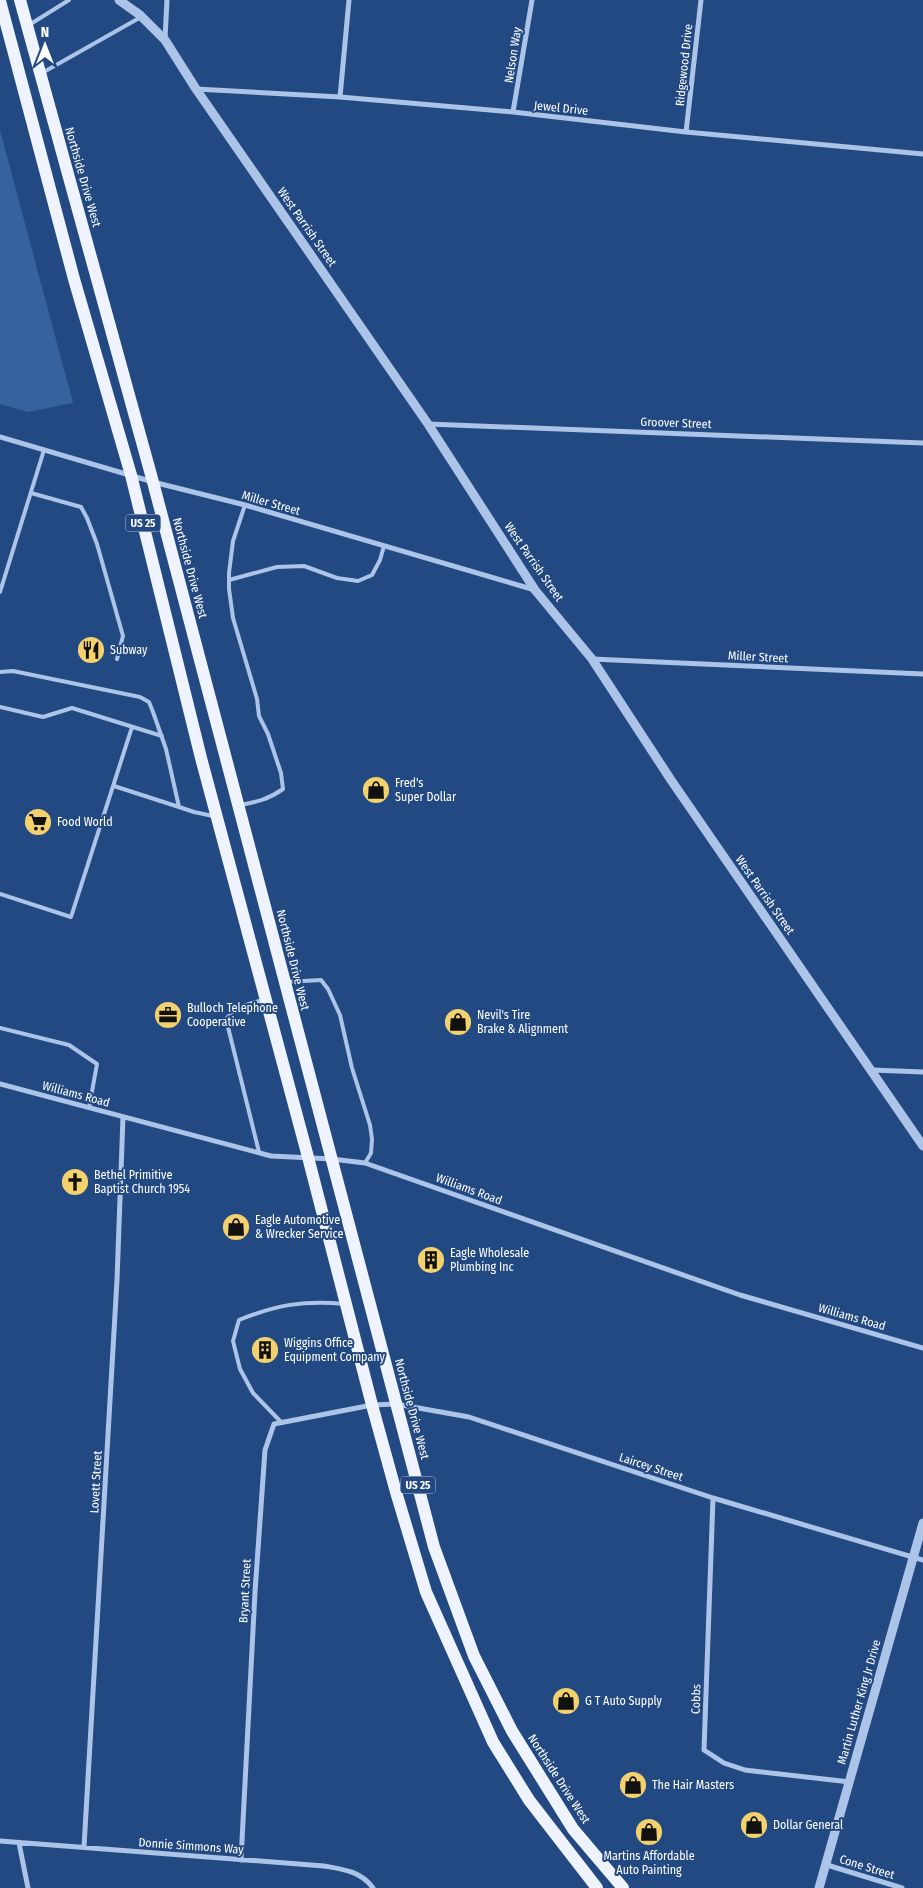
<svg xmlns="http://www.w3.org/2000/svg" width="923" height="1888" viewBox="0 0 923 1888" font-family="'Fira Sans Condensed',sans-serif">
<style>
.green{fill:#3762a0}
.lines{fill:none;stroke-linecap:round;stroke-linejoin:round}
.service{stroke:#acc4e8;stroke-width:4}
.minor{stroke:#acc4e8;stroke-width:5}
.tertiary{stroke:#acc4e8;stroke-width:9}
.primary{stroke:#eef3fe;stroke-width:12}
.labels{text-anchor:middle;dominant-baseline:central;stroke-width:4;stroke-linejoin:round;paint-order:stroke}
.shield{fill:#234983;stroke:#bdc8da;stroke-width:1}
.shield-label{font-size:11px;font-weight:bold;fill:#fff}
.street-label{font-size:12px;fill:#fff;stroke:#234983}
.poi-label{font-size:12px;fill:#fff;stroke:#234983;text-anchor:start}
</style>
<rect width="100%" height="100%" fill="#234983"/>
<path class="green" d="M0,130L73,403L28,412L0,404Z"/>
<g class="lines">
<path class="service" d="M29,25L69,0
M42,73L141,17
M31,493L81,507L87,518L97,544L123,636L117,659
M229,580L277,567L304,566L337,578L358,581L372,575L380,560L384,546
M0,592L44,450
M0,672L13,671L140,697L149,702L153,712L166,749L179,807L194,812L213,816
M0,707L43,717L72,708L162,736
M114,786L179,807
M240,805C257,802 269,799 283,789L281,773L268,734L259,716L257,699L233,618L229,589V573L233,541L245,505
M0,894L71,917L132,727
M286,982L321,980L328,989L340,1015L352,1068L370,1125L372,1139L371,1153L365,1163
M0,1028L69,1045L97,1064L89,1108
M259,1152L226,1019C236,1006 249,1004 263,1000
M281,1422L253,1393L240,1369L233,1341L239,1320C276,1305 304,1300 344,1304"/>
<path class="minor" d="M165,39L167,0
M196,89L340,97L513,112L686,132L923,154
M340,97L349,0
M513,112L532,0
M686,132L701,0
M428,424L923,443
M0,437L153,482L245,505L535,590
M592,659L923,674
M872,1070L923,1072
M0,1084L271,1156L332,1159L365,1163L740,1295L923,1348
M713,1498L704,1750L724,1763L745,1770L850,1782
M0,1841L324,1866C342,1869 361,1871 373,1888
M19,1843L28,1888
M84,1847L117,1280L123,1117
M241,1860L255,1592L265,1450L274,1424L372,1405L396,1404L469,1417L713,1498L923,1560
M827,1865L902,1888"/>
<path class="tertiary" d="M119,0L140,15L165,40L196,89L428,424L535,590L592,659L671,780L923,1146
M819,1888L923,1523"/>
<path class="primary" d="M20,0L153,482L434,1547L474,1656L512,1731L573,1829L623,1888
M0,1L74,279L131,475L201,758L308,1157L372,1405L396,1492L426,1592L493,1742L529,1800L597,1888"/>
</g>
<defs>
<symbol id="restaurant-disc" viewBox="-11 -11 22 22"><circle r="9.5" fill="#f3d26e" stroke="#234983"/><path d="M-5-6h1v4h1v-4h1v4h1v-4h1v5L-1.5 .5V6h-2V.5L-5-1ZM5-6V6H3V1.5H1.5Q1.5-4 5-6Z" fill="#111"/></symbol>
<symbol id="shop-disc" viewBox="-11 -11 22 22"><circle r="9.5" fill="#f3d26e" stroke="#234983"/><path d="M-5-2.5h2.3a2.7 3.5 0 0 1 5.4 0H5L5.5 6h-11ZM-1.5-2.5h3a1.5 2.3 0 0 0-3 0Z" fill="#111"/></symbol>
<symbol id="supermarket-disc" viewBox="-11 -11 22 22"><circle r="9.5" fill="#f3d26e" stroke="#234983"/><path d="M-6-5.5h2.5l.6 2H6L4.5 2H-2.5L-4.4-4H-6ZM-1.5 3.2a1.3 1.3 0 1 0 .1 0ZM3 3.2a1.3 1.3 0 1 0 .1 0Z" fill="#111"/></symbol>
<symbol id="office-disc" viewBox="-11 -11 22 22"><circle r="9.5" fill="#f3d26e" stroke="#234983"/><path d="M-6-3h4V-5.5h4V-3h4V5H-6ZM-1-4.5V-3h2v-1.5ZM-6 0V1H6V0Z" fill="#111"/></symbol>
<symbol id="church-disc" viewBox="-11 -11 22 22"><circle r="9.5" fill="#f3d26e" stroke="#234983"/><path d="M-1.2-6h2.4v3.5h3.3v2.4h-3.3V6h-2.4V-.1h-3.3v-2.4h3.3Z" fill="#111"/></symbol>
<symbol id="building-disc" viewBox="-11 -11 22 22"><circle r="9.5" fill="#f3d26e" stroke="#234983"/><path d="M-4-6H4V6H1V3H-1V6H-4ZM-2.5-4.3h1.7v1.8h-1.7ZM.8-4.3h1.7v1.8H.8ZM-2.5-1h1.7V.8h-1.7ZM.8-1h1.7V.8H.8Z" fill="#111"/></symbol>
</defs>
<g fill-rule="evenodd">
<use href="#restaurant-disc" x="75" y="634" width="32" height="32"/>
<use href="#shop-disc" x="360" y="774" width="32" height="32"/>
<use href="#supermarket-disc" x="22" y="806" width="32" height="32"/>
<use href="#office-disc" x="152" y="999" width="32" height="32"/>
<use href="#shop-disc" x="442" y="1006" width="32" height="32"/>
<use href="#church-disc" x="59" y="1166" width="32" height="32"/>
<use href="#shop-disc" x="220" y="1211" width="32" height="32"/>
<use href="#building-disc" x="415" y="1244" width="32" height="32"/>
<use href="#building-disc" x="249" y="1334" width="32" height="32"/>
<use href="#shop-disc" x="550" y="1685" width="32" height="32"/>
<use href="#shop-disc" x="617" y="1769" width="32" height="32"/>
<use href="#shop-disc" x="738" y="1809" width="32" height="32"/>
<use href="#shop-disc" x="633" y="1816" width="32" height="32"/>
</g>
<g class="labels">
<g class="shield">
<rect x="125.5" y="514.5" width="35" height="17" rx="4"/>
<rect x="400.5" y="1476.5" width="35" height="17" rx="4"/>
</g>
<g class="shield-label">
<text x="143" y="523">US 25</text>
<text x="418" y="1485">US 25</text>
</g>
<g class="street-label">
<text transform="translate(513 55) rotate(-81)">Nelson Way</text>
<text transform="translate(684 65) rotate(-84)">Ridgewood Drive</text>
<text transform="translate(561 108) rotate(6)">Jewel Drive</text>
<text transform="translate(83 177) rotate(74)">Northside Drive West</text>
<text transform="translate(307 227) rotate(55)">West Parrish Street</text>
<text transform="translate(676 423) rotate(2)">Groover Street</text>
<text transform="translate(271 503) rotate(16)">Miller Street</text>
<text transform="translate(534 562) rotate(55)">West Parrish Street</text>
<text transform="translate(190 568) rotate(75)">Northside Drive West</text>
<text transform="translate(758 657) rotate(3)">Miller Street</text>
<text transform="translate(765 895) rotate(55)">West Parrish Street</text>
<text transform="translate(293 960) rotate(76)">Northside Drive West</text>
<text transform="translate(76 1094) rotate(15)">Williams Road</text>
<text transform="translate(469 1189) rotate(20)">Williams Road</text>
<text transform="translate(852 1317) rotate(16)">Williams Road</text>
<text transform="translate(412 1409) rotate(75)">Northside Drive West</text>
<text transform="translate(651 1467) rotate(18)">Laircey Street</text>
<text transform="translate(96 1482) rotate(-87)">Lovett Street</text>
<text transform="translate(245 1591) rotate(-87)">Bryant Street</text>
<text transform="translate(696 1699) rotate(-88)">Cobbs</text>
<text transform="translate(859 1702) rotate(-74)">Martin Luther King Jr Drive</text>
<text transform="translate(559 1779) rotate(57)">Northside Drive West</text>
<text transform="translate(191 1846) rotate(4)">Donnie Simmons Way</text>
<text transform="translate(867 1867) rotate(17)">Cone Street</text>
</g>
<g class="poi-label">
<text x="110" y="650">Subway</text>
<text x="395" y="783">Fred's<tspan x="395" dy="14">Super Dollar</tspan></text>
<text x="57" y="822">Food World</text>
<text x="187" y="1008">Bulloch Telephone<tspan x="187" dy="14">Cooperative</tspan></text>
<text x="477" y="1015">Nevil's Tire<tspan x="477" dy="14">Brake &amp; Alignment</tspan></text>
<text x="94" y="1175">Bethel Primitive<tspan x="94" dy="14">Baptist Church 1954</tspan></text>
<text x="255" y="1220">Eagle Automotive<tspan x="255" dy="14">&amp; Wrecker Service</tspan></text>
<text x="450" y="1253">Eagle Wholesale<tspan x="450" dy="14">Plumbing Inc</tspan></text>
<text x="284" y="1343">Wiggins Office<tspan x="284" dy="14">Equipment Company</tspan></text>
<text x="585" y="1701">G T Auto Supply</text>
<text x="652" y="1785">The Hair Masters</text>
<text x="773" y="1825">Dollar General</text>
<text x="649" y="1856" text-anchor="middle">Martins Affordable<tspan x="649" dy="14">Auto Painting</tspan></text>
</g>
</g>
<g transform="translate(45 45)" stroke="#234983" stroke-width="4" paint-order="stroke">
<path d="M0-4L9 19L0 12L-9 19Z" fill="#ffffff"/>
<text y="-8" font-size="14" font-weight="bold" text-anchor="middle" fill="#ffffff">N</text>
</g>
</svg>
